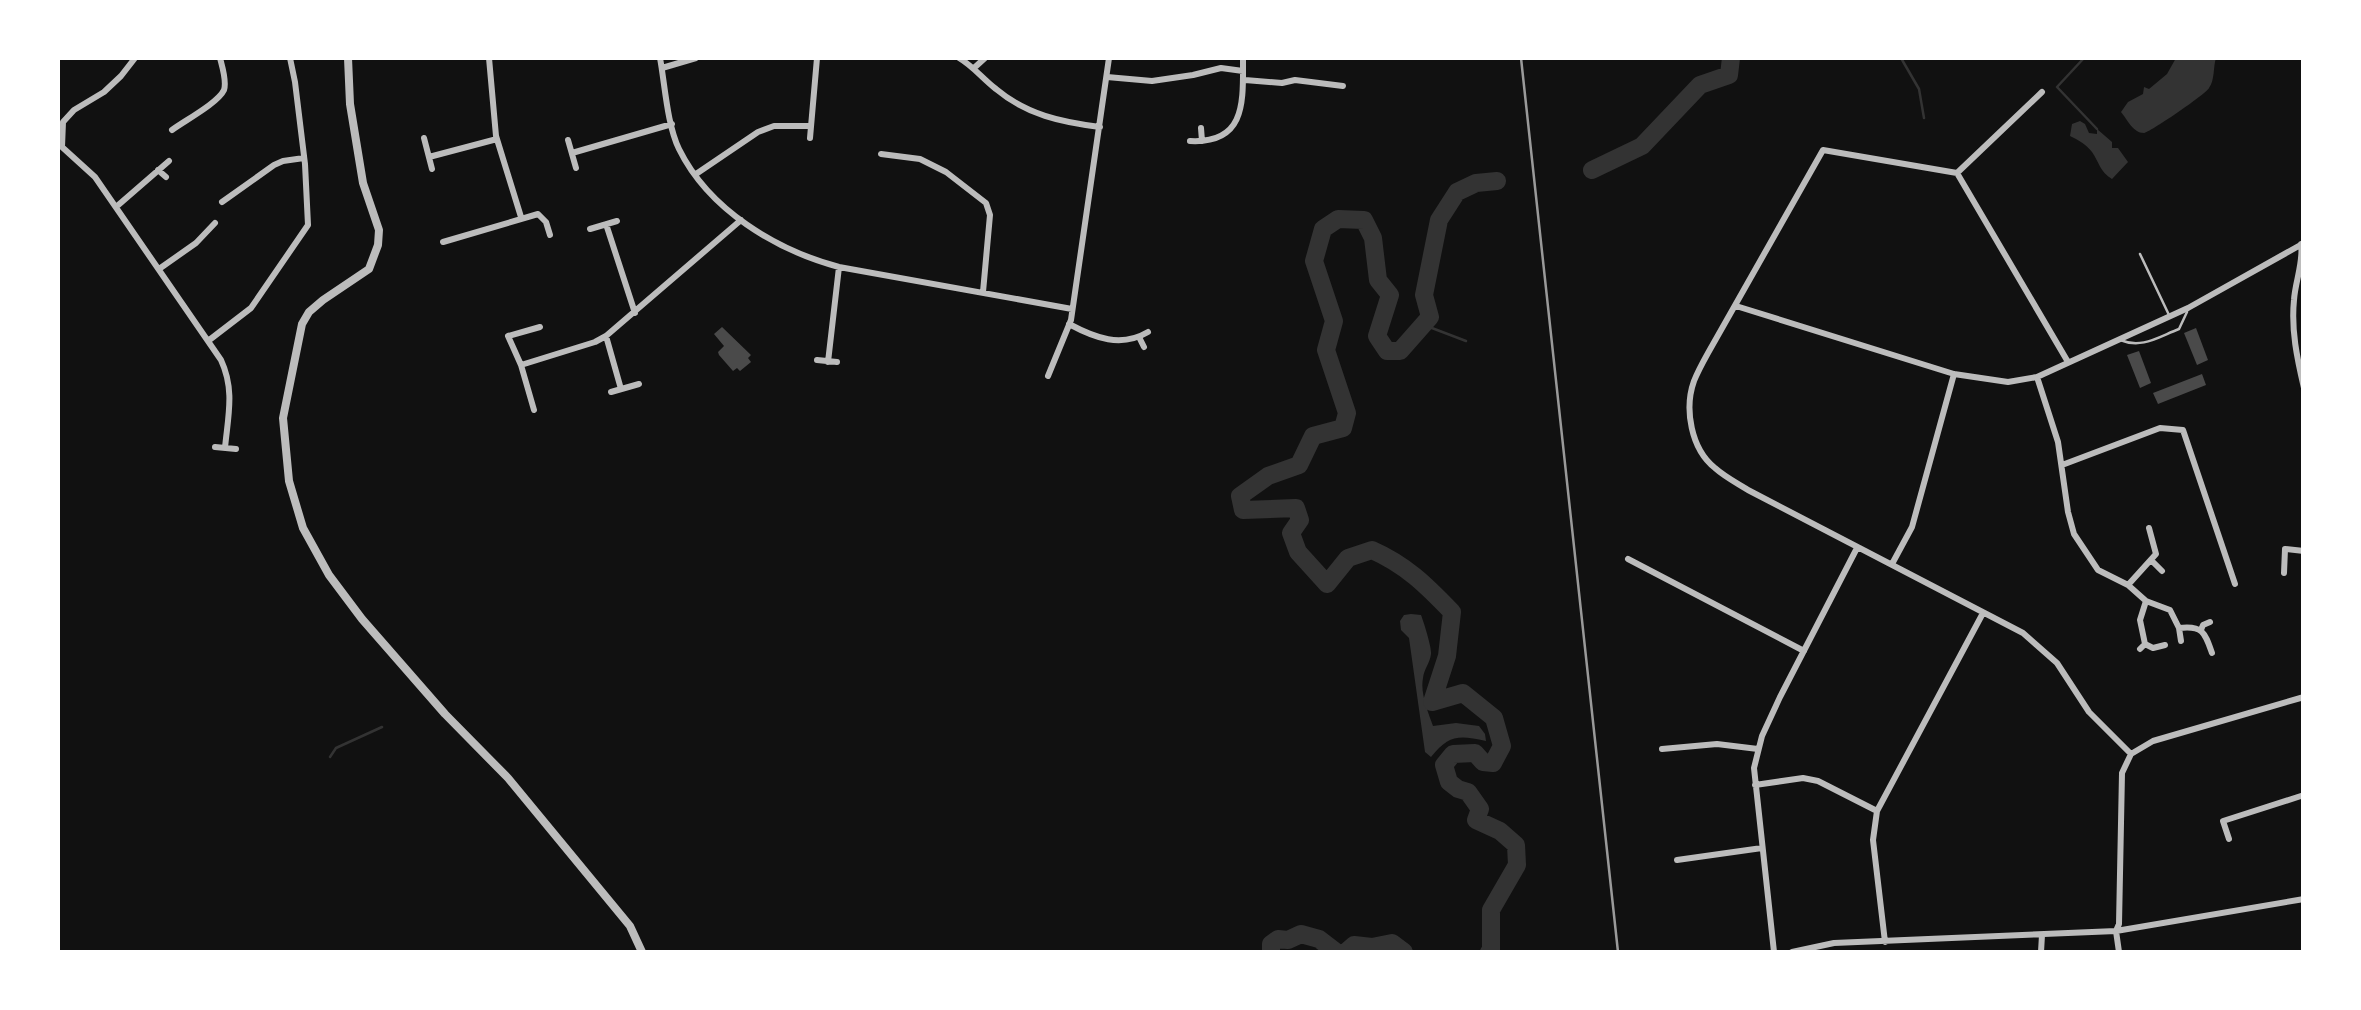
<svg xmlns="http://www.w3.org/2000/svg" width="2361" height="1010" viewBox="0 0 2361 1010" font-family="Arial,sans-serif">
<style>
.water{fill:#333}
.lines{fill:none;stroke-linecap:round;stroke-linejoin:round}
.stream{stroke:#333;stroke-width:2.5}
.river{stroke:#333;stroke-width:18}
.building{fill:#4a4a4a}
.service{stroke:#bcbcbc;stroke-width:2.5}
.minor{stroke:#bcbcbc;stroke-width:6}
.tertiary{stroke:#bcbcbc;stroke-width:8}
.rail{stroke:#9a9a9a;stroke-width:2.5}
</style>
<rect width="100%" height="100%" fill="#111"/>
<path class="water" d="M2176,58H2216C2213,67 2215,80 2209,88C2206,94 2149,133 2144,133C2133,133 2127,119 2121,112L2128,102L2143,94L2144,87L2149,89L2167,74Z
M2080,121L2085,124L2089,133L2097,134V129L2112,142V148H2118L2128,162L2112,179C2100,172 2099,162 2092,152C2086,144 2078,140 2070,136L2072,124Z
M1411,614L1421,615C1424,623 1432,648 1431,654C1430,663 1424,669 1423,678C1420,693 1428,712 1433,726L1456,723L1479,726L1485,734L1486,741C1458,735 1449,735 1431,757L1425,752L1409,638L1401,630L1400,621L1404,615Z"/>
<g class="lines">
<path class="stream" d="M1901,58L1919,89L1924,118
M2084,58L2057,87L2097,129
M1424,325L1466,341
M330,757L336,748L382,727"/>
<path class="river" d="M1592,170L1642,146L1700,85L1729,75L1731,58
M1271,952V944L1278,939L1288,940L1301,934L1319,939L1336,952
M1346,952L1354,945L1372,947L1392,943L1404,952
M1489,952L1491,951V910L1517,865L1516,845L1500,831L1476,820L1480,809L1468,792L1458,789L1449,782L1444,765L1453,754L1475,753L1483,762L1493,763L1502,746L1494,718L1463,693L1432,702L1447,656L1452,612C1426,585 1406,565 1372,550L1348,558L1327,584L1298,552L1291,533L1300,520L1296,508L1243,510L1240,496L1268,476L1299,465L1313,436L1343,428L1347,413L1326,350L1334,321L1314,261L1323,229L1338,219L1364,220L1373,238L1378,280L1390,295L1377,336L1387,351H1400L1430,317L1424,295L1439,220L1457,192L1476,183L1497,181"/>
</g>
<path class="building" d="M722,327L751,355L748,358L751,362L740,371L737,368L733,371L719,355L718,352L724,346L714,334Z
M2196,328L2208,360L2197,365L2184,333Z
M2139,351L2151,383L2140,388L2127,355Z
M2202,374L2206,385L2158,404L2153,393Z"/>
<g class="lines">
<path class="service" d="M2140,254L2169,315
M2120,340C2142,349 2158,337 2179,329L2187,312"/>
<path class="minor" d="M135,58L121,76L104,92L74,110L63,122L62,147L95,177L221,360C235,390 228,416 225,448
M489,58L496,136L521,217
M660,58C665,85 667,124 679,149C709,210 776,250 839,267L1072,309
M959,58C973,66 983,79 996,89C1027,115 1061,122 1100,127
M662,68L696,58
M974,68L985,58
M1107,77L1152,81L1193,75L1221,68L1243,71
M1245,80L1282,83L1295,80L1343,86
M1201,128L1202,141
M172,130C184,121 218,103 224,90C227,81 222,66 220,58
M424,138L432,169
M810,138L817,58
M568,140L576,168
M1190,141C1246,144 1243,102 1243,60
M572,153L672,124
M881,154L920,159L946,172L986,203L990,215L983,292
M429,157L497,139
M158,170L166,177
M1957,173L1823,150L1708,353C1703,362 1698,371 1694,381C1684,409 1691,449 1715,468C1725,477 1737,483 1748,490L2023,633L2057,663L2089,712L2131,754
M1957,173L2068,362
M1957,173L2042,92
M696,174L758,132L774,126H811
M222,202L274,165L283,161L304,158
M116,207L169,161
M606,224L635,313
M590,229L617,221
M443,242L538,214L546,222L550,235
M2301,244C2304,261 2295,282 2294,300C2291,330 2297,358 2304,388
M159,269L196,243L215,223
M1736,306L1954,374L2008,382L2037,377L2188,308L2304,243
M1069,324C1095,338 1121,348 1148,332
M606,336L621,389
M1139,337L1144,347
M208,341L251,308L308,225L305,164L295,82L290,58
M817,360L837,362
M828,362L839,267
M521,365L595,342L606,336L741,220
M1048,376L1071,320L1109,58
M2037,377L2058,442L2068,512L2074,534L2098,570L2128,585L2146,601L2170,610L2179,628L2181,641
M611,392L639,384
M534,410L521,365L508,336L540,327
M215,447L236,449
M2062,465L2160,428L2183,430L2235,584
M1628,559L1804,651
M2152,561L2162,571
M1892,564L1912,527L1954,374
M2284,573L2285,549L2304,551
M2128,585L2156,554L2149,528
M2179,628C2203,625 2205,633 2212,653
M2201,630L2203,625L2210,622
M2145,644L2153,648L2165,645
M2140,649L2145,644L2140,620L2146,601
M1662,749L1717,744L1758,749
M1755,785L1803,778L1818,781L1877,811
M2229,839L2223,821L2304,795
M1677,860L1762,848
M1885,942L1873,840L1877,811L1983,613
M1774,952L1754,768L1762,736L1780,697L1857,548
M1792,952L1834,943L2116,931L2304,899
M2041,952L2042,935
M2119,952L2116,931L2119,924L2122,773L2131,754L2153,741L2304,697"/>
<path class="tertiary" d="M348,58L350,104L363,183L379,230L378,245L369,269L323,300L309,312L302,324L283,418L289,481L303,528L329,575L362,619L445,714L508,778L630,926L642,952"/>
<path class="rail" d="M1521,58L1618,952"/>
</g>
<rect width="2361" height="1010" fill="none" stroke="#ffffff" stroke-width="120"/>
</svg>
